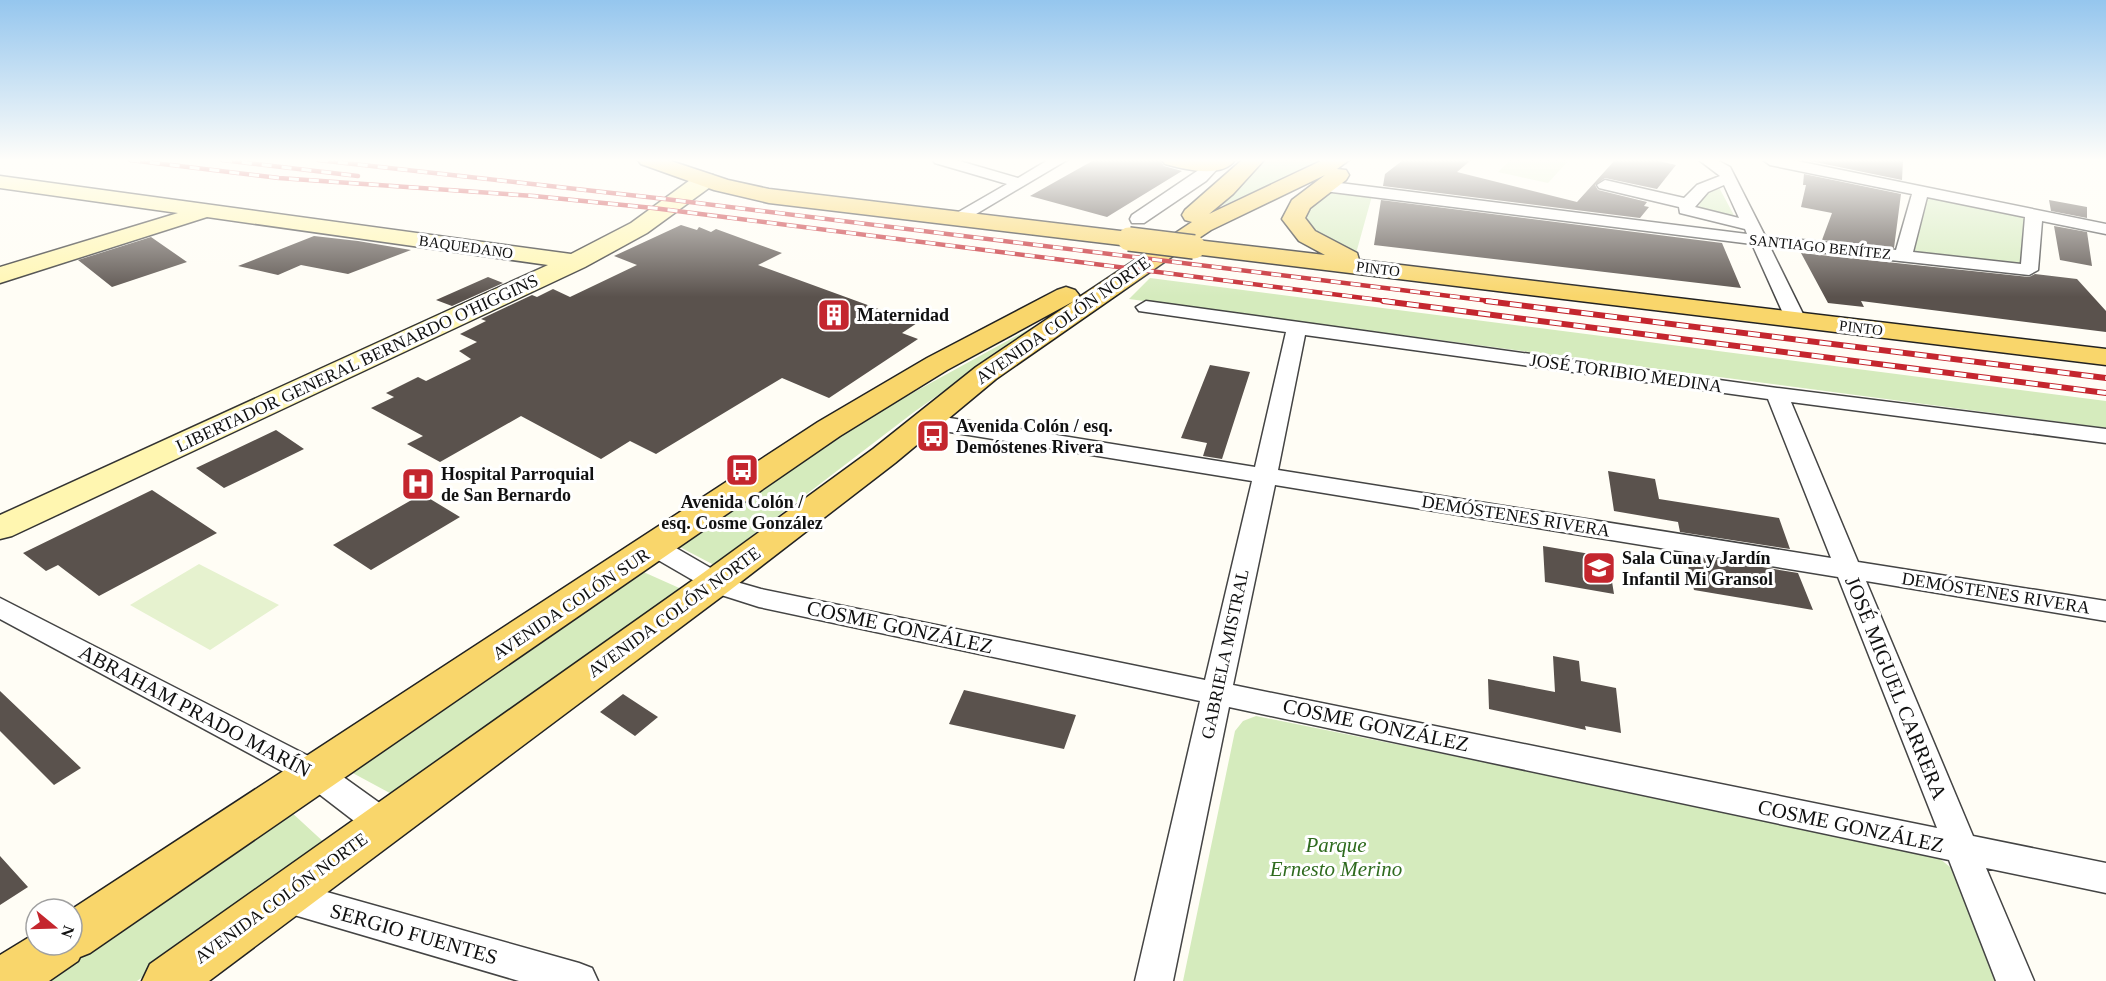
<svg xmlns="http://www.w3.org/2000/svg" width="2106" height="981" viewBox="0 0 2106 981" font-family="'Times New Roman',serif">
<style>
.green{fill:#d5ebbd}
.pitch{fill:#e6f2cf}
.building{fill:#5a524d}
.lines{fill:none;stroke-linecap:round;stroke-linejoin:round}
.street-casing{stroke:#444;stroke-width:3}
.secondary-casing{stroke:#333;stroke-width:3}
.primary-casing{stroke:#222;stroke-width:3}
.street{fill:#fff;fill-rule:evenodd}
.secondary{fill:#fff6b0;fill-rule:evenodd}
.primary{fill:#f9d66b;fill-rule:evenodd}
.rail-far1-casing{stroke:#c4262e;stroke-width:4.5}
.rail-casing{stroke:#c4262e;stroke-width:6}
.rail-far1{stroke:#fff;stroke-width:3;stroke-dasharray:10;stroke-linecap:butt}
.rail{stroke:#fff;stroke-width:4;stroke-dasharray:12;stroke-linecap:butt}
.primary-bridge-casing{stroke:#222;stroke-width:26;stroke-linecap:butt}
.primary-bridge{stroke:#f9d66b;stroke-width:23}
.labels{text-anchor:middle;dominant-baseline:central;stroke-width:6;stroke-linejoin:round;paint-order:stroke}
.far-street-label{font-size:15px;fill:#111;stroke:#fff}
.poi-label{font-size:18px;font-weight:bold;fill:#111;stroke:#fff;text-anchor:start}
.street-label{font-size:18px;fill:#111;stroke:#fff}
.near-street-label{font-size:21px;fill:#111;stroke:#fff}
.near-park-label{font-size:21px;font-style:italic;fill:#2f6b1f;stroke:#fff}
</style>
<rect width="100%" height="100%" fill="#fffdf5"/>
<path class="green" d="M1262,160H1326L1210,211Z
M1716,182L1736,219L1699,208L1700,202Z
M1328,190L1372,196L1355,257L1302,224L1303,210Z
M1922,194L2031,216L2028,266L1907,253Z
M1150,278L2106,401V428L1129,299Z
M1040,323L914,412L714,565L676,545L876,413Z
M639,570L686,591L399,798L349,771Z
M1256,716L1919,850L1939,858L1956,872L2000,981H1183L1235,731L1243,721Z
M290,811L328,846L137,981H34Z"/>
<path class="pitch" d="M1510,160H1569L1548,183L1498,172Z
M199,564L279,605L210,650L130,605Z"/>
<path class="building" d="M1094,160H1160L1164,166L1182,171L1107,217L1030,196Z
M1403,160H1471L1457,172L1577,202L1615,160H1655L1676,165L1657,189L1605,178L1595,185L1598,190L1647,202L1644,206L1649,207L1640,218L1383,186L1385,174Z
M1805,160H1903L1902,180Z
M1804,174L1901,194L1894,248L1822,240L1832,213L1801,207L1806,185H1803Z
M1381,200L1722,243L1741,288L1374,245Z
M2049,200L2087,207V218L2051,211Z
M681,225L697,230L699,227L711,232L716,229L782,253L758,265L917,323L902,333L918,339L829,398L782,378L656,454L630,441L601,459L521,416L440,462L407,444L423,436L371,408L394,397L386,393L418,377L426,381L471,359L459,351L477,342L460,334L486,321L481,319L532,295L537,297L553,289L570,297L637,265L614,256Z
M2054,226L2087,232L2092,266L2060,260Z
M314,236L358,241L411,250L348,274L301,265L278,275L238,266Z
M151,237L187,262L112,287L78,260Z
M1801,253L2029,277L2035,274L2077,279L2106,311V332L1861,301L1864,307L1828,303Z
M488,277L503,283L452,306L436,300Z
M1210,365L1250,372L1222,459L1203,456L1207,443L1181,438Z
M276,430L304,449L224,488L196,468Z
M1608,471L1655,479L1659,499L1779,518L1790,549L1680,532L1678,522L1614,511Z
M152,490L217,533L99,596L58,565L46,571L23,553Z
M422,494L460,517L371,570L333,545Z
M1543,546L1608,557L1614,594L1545,582Z
M1685,554L1798,573L1813,610L1694,590Z
M1553,656L1579,661L1581,681L1616,688L1621,733L1585,726L1586,730L1489,709L1488,679L1555,692Z
M964,690L1076,715L1064,749L949,724Z
M0,691L81,768L54,785L0,731Z
M623,694L658,717L635,736L600,712Z
M0,856L28,887L0,905Z"/>
<g class="lines">
<defs>
<path id="street" d="M933,160H956L1018,178L1048,160H1067L961,223L953,218L955,214L1007,184L935,163Z
M1699,160H1717L1730,167L1765,236L1896,250L1912,194L1770,165L1763,160H1792L2106,224V234L2042,221L2038,270L2029,275L1770,247L1806,320L1796,326L1786,320L1752,244L1324,191L1316,186L1324,181L1747,234L1745,229L1680,213L1679,207L1599,188L1597,185L1605,180L1684,198L1697,185L1720,176ZM1724,185L1739,218L1695,207L1708,192ZM1927,197L2025,217L2021,264L1913,252Z
M1212,161L1220,166L1206,181L1144,223H1132L1130,219L1132,215Z
M1146,301L1777,388L2106,429V443L1791,402L1858,562L2106,601V621L1866,581L1973,836L2106,863V893L1986,868L2034,981H1996L1949,860L1229,707L1173,981H1135L1200,701L759,607L715,593L646,553L642,547L646,541L655,539L664,541L733,581L761,589L1205,680L1252,481L925,428L917,426L914,421L917,416L925,414L1255,467L1286,332L1139,311L1136,307ZM1305,335L1768,399L1831,558L1278,470ZM1275,485L1838,577L1937,828L1233,685Z
M0,598L328,766L395,814L399,824L395,834L383,838L371,834L306,784L0,619Z
M284,880L579,963L592,968L598,981H519L284,912L272,907L267,896L272,885Z"/>
<path id="secondary" d="M705,174L713,175L716,180L713,185L647,233L585,267L12,536L0,539V515L548,265L207,217L0,283V267L178,213L0,188V176L571,254L631,223L697,175Z"/>
<path id="primary" d="M638,160H668L728,180L769,189L1129,232L1137,234L1141,239L1137,244L1129,246L769,203L714,190L641,164Z
M1162,160H1235C1222,179 1183,169 1165,164Z
M1242,160H1264L1233,194L1209,214L1323,160H1349L1337,169L1346,170L1349,175L1346,180L1310,208L1305,218L1315,231L1357,253L1359,260L2106,349V365L1194,254L1183,249L996,379L895,463L729,591L209,981H142L150,964L703,573L873,449L976,367L1074,301L947,370L840,436L90,953L80,957L78,961L49,981H0V955L36,933V945H72V909L818,422L927,358L1057,290L1066,287L1075,290L1079,295L1075,300L1192,222L1185,220L1182,215L1185,210ZM1325,175L1292,200L1282,219L1299,241L1325,255L1196,240L1211,230Z"/>
</defs>
<use href="#street" class="street-casing"/>
<use href="#secondary" class="secondary-casing"/>
<use href="#primary" class="primary-casing"/>
<use href="#street" class="street"/>
<use href="#secondary" class="secondary"/>
<use href="#primary" class="primary"/>
<defs>
<path id="rail-far1" d="M130,160L279,178L534,196L653,208L1395,302
M222,160L358,176
M318,160L665,199L1498,302"/>
<path id="rail" d="M1383,301L2106,393
M1486,301L2106,378"/>
</defs>
<use href="#rail-far1" class="rail-far1-casing"/>
<use href="#rail" class="rail-casing"/>
<use href="#rail-far1" class="rail-far1"/>
<use href="#rail" class="rail"/>
<defs>
<path id="primary-bridge" d="M1129,239L1194,247"/>
</defs>
<use href="#primary-bridge" class="primary-bridge-casing"/>
<use href="#primary-bridge" class="primary-bridge"/>
</g>
<linearGradient id="sky" x2="0" y2="1"><stop stop-color="#95c6ee"/><stop offset="0.54" stop-color="#fffefa"/><stop offset="1" stop-color="#fffefa" stop-opacity="0"/></linearGradient>
<rect width="2106" height="297" fill="url(#sky)"/>
<defs>
<symbol id="building-square" viewBox="-11 -11 22 22"><rect x="-9" y="-9" width="18" height="18" rx="4" fill="#c4262e" stroke="#fff"/><path d="M-4-6H4V6H1V3H-1V6H-4ZM-2.5-4.3h1.7v1.8h-1.7ZM.8-4.3h1.7v1.8H.8ZM-2.5-1h1.7V.8h-1.7ZM.8-1h1.7V.8H.8Z" fill="#fff"/></symbol>
<symbol id="bus-square" viewBox="-11 -11 22 22"><rect x="-9" y="-9" width="18" height="18" rx="4" fill="#c4262e" stroke="#fff"/><path d="M-5-6H5V4H4V6H2V4H-2V6H-4V4H-5ZM-3.5-4V0h7V-4ZM-3.5 1.2v1.5H-2V1.2ZM2 1.2v1.5H3.5V1.2Z" fill="#fff"/></symbol>
<symbol id="hospital-square" viewBox="-11 -11 22 22"><rect x="-9" y="-9" width="18" height="18" rx="4" fill="#c4262e" stroke="#fff"/><path d="M-5-5h3v3.5h4V-5h3V5h-3V1.5h-4V5h-3Z" fill="#fff"/></symbol>
<symbol id="school-square" viewBox="-11 -11 22 22"><rect x="-9" y="-9" width="18" height="18" rx="4" fill="#c4262e" stroke="#fff"/><path d="M0-5L7-2L0 1L-7-2ZM-4 1L0 2.5L4 1V4Q0 6-4 4Z" fill="#fff"/></symbol>
</defs>
<g fill-rule="evenodd">
<use href="#building-square" x="815" y="296" width="38" height="38"/>
<use href="#bus-square" x="914" y="417" width="38" height="38"/>
<use href="#bus-square" x="723" y="451" width="38" height="38"/>
<use href="#hospital-square" x="399" y="465" width="38" height="38"/>
<use href="#school-square" x="1580" y="549" width="38" height="38"/>
</g>
<g class="labels">
<g class="far-street-label">
<text transform="translate(466 247) rotate(8)">BAQUEDANO</text>
<text transform="translate(1820 247) rotate(6)">SANTIAGO BENÍTEZ</text>
<text transform="translate(1378 269) rotate(7)">PINTO</text>
<text transform="translate(1861 328) rotate(7)">PINTO</text>
</g>
<g class="poi-label">
<text x="857" y="315">Maternidad</text>
<text x="956" y="426">Avenida Colón / esq.<tspan x="956" dy="21">Demóstenes Rivera</tspan></text>
<text x="441" y="474">Hospital Parroquial<tspan x="441" dy="21">de San Bernardo</tspan></text>
<text x="742" y="502" text-anchor="middle">Avenida Colón /<tspan x="742" dy="21">esq. Cosme González</tspan></text>
<text x="1622" y="558">Sala Cuna y Jardín<tspan x="1622" dy="21">Infantil Mi Gransol</tspan></text>
</g>
<g class="street-label">
<text transform="translate(1063 320) rotate(-35)">AVENIDA COLÓN NORTE</text>
<text transform="translate(357 363) rotate(-25)">LIBERTADOR GENERAL BERNARDO O'HIGGINS</text>
<text transform="translate(1626 373) rotate(8)">JOSÉ TORIBIO MEDINA</text>
<text transform="translate(1516 516) rotate(9)">DEMÓSTENES RIVERA</text>
<text transform="translate(1996 593) rotate(9)">DEMÓSTENES RIVERA</text>
<text transform="translate(571 604) rotate(-34)">AVENIDA COLÓN SUR</text>
<text transform="translate(674 612) rotate(-36)">AVENIDA COLÓN NORTE</text>
<text transform="translate(1225 654) rotate(-78)">GABRIELA MISTRAL</text>
<text transform="translate(281 898) rotate(-36)">AVENIDA COLÓN NORTE</text>
</g>
<g class="near-street-label">
<text transform="translate(900 627) rotate(12)">COSME GONZÁLEZ</text>
<text transform="translate(1896 688) rotate(68)">JOSÉ MIGUEL CARRERA</text>
<text transform="translate(195 711) rotate(28)">ABRAHAM PRADO MARÍN</text>
<text transform="translate(1376 725) rotate(12)">COSME GONZÁLEZ</text>
<text transform="translate(1851 826) rotate(12)">COSME GONZÁLEZ</text>
<text transform="translate(414 934) rotate(16)">SERGIO FUENTES</text>
</g>
<g class="near-park-label">
<text x="1336" y="845">Parque<tspan x="1336" dy="24">Ernesto Merino</tspan></text>
</g>
</g>
<g transform="translate(54 927) rotate(109)"><circle r="28" fill="#ffffff" stroke="#a0a0a0" stroke-width="1.5"/>
<path d="M0-4.5L10 22L0 15L-10 22Z" fill="#c4262e"/>
<text y="-9" font-size="16" font-weight="bold" text-anchor="middle" fill="#111111">N</text>
</g>
</svg>
